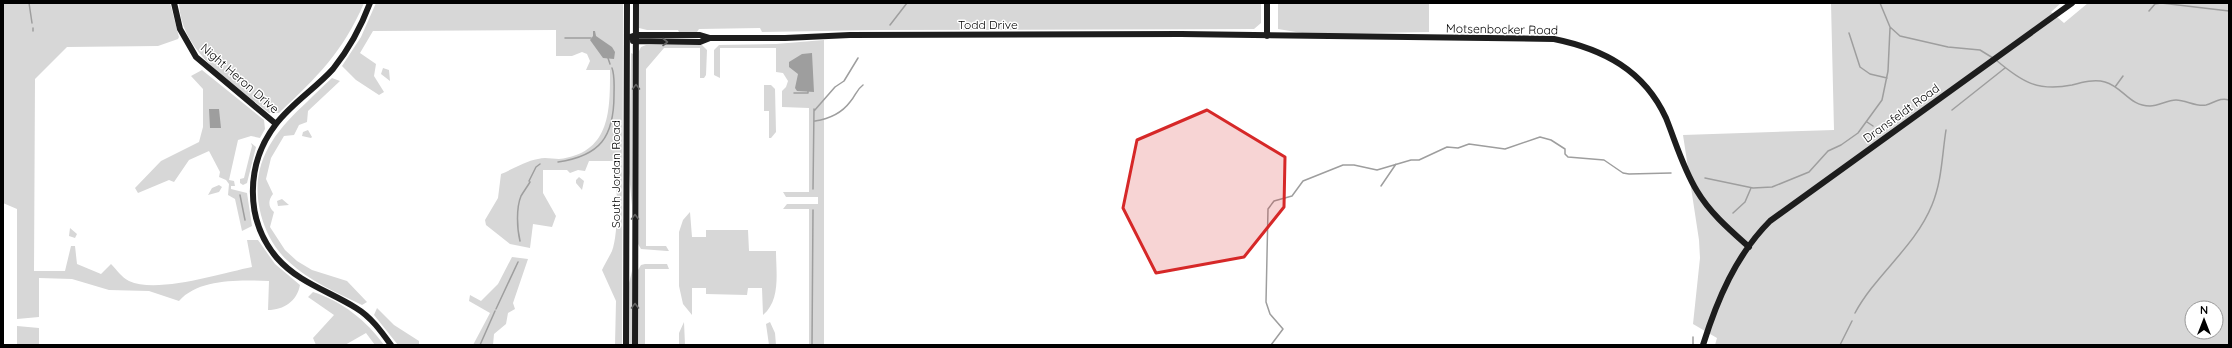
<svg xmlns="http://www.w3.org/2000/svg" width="2232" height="348" viewBox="0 0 2232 348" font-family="Quicksand,sans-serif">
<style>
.green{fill:#d7d7d7;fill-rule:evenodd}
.water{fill:#9e9e9e}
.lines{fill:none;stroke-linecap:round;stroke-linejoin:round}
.stream{stroke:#9e9e9e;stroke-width:1.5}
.secondary{stroke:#1d1d1d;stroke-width:6}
.oneway{stroke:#616161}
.marked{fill:#d62828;fill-opacity:0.2;stroke:#d62828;stroke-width:3;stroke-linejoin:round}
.labels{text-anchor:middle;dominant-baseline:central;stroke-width:3;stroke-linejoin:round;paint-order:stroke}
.street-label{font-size:12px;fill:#000;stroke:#fff}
</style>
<rect width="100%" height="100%" fill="#fff"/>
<path class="green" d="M3,3H170L179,37L178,39L158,46L67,47L35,79L34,271H65L71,246H75L77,264L101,274L111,264C116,269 122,278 129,281C157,294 222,273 252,267L247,240H258L275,264L300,285C297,301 284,310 268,310L269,281C241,280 199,278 179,301L149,291L109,290L72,279L39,278V317L17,319V209L3,203Z
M179,3H364C343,52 317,77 279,113H269C234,84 181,54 179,3Z
M376,3H623L622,345H615L616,301L602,270C605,264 609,257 612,251C619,232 618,181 613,161H589L585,171L578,170L570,173L567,170H543V193L556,216L552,227L533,224L530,248L510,244L486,225L485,220L498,198L501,174C513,169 526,161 538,159C545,157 552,159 559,159C611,153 610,110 610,70H586L590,61L587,54L582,52L572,56H556V30L373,31L360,53L376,64L374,76L384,92L379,95L356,80L342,66L361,37Z
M639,3H1261V23L1254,29L881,30L762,32L760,28L699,29L697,32H679L678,30H647L639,28Z
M1278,3H1429V32L1308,34L1278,29Z
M1831,3H2061L2051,12L2064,23L2088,3H2229V345H1715L1717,338L1693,324L1700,258L1699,240L1683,135L1834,130ZM2192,308H2216V332H2192Z
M824,40V345H809V209H783L787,204H818V197H786L783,192H809V108L782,107V91L786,87L788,81L783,73L776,72V48H720V78L714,75V50L719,45L776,44Z
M646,45H702L707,50L706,75L704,78H700V48H664L646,69V246H666L669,251H667L641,249L638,244L639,51L641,47Z
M631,53L633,54L632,206L629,173Z
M383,68L389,70L390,81L381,74Z
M202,70L264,120L265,129L260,138L251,136L238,140L229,180L234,181L235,186H231V189L247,193L252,226L242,231L235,199L228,195L229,184L226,180L219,177L220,172L209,151L189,160L174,182L169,180L138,193L135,188L161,161L199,142L203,127V89L191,76Z
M332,78L340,81L308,111L307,122L299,125L294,135L284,136L271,158L266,179L273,194C268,200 268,207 274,212L270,227L285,250L297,261L312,270L347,281L367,302L362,305C338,293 309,281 289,262C275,250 266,233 261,215C248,165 273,133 308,101C316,93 324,85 332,78Z
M764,85H771L775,89L776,132L771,138H769V111H764Z
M308,130L312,137L311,138L302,136L303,132Z
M251,143L256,147L247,183L243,185L240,183V179L244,178L252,146Z
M579,177L584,181L582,190L576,183V180Z
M219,185L222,187L219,192L208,195L212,188Z
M282,199L289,205L278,206L277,201Z
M690,212L692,237H706V230H748L749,251H776C776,272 781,300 763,315L762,288H748L747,295L706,294V288H692V315L683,304L679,286V232L683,220Z
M70,228L77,234L75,238L69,236Z
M512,257L528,259L513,303L515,309L508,313L506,324L494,334L493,345H473L490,313L469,301L470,295L481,301L498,284Z
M645,264H667L669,269H645V345H638V270L641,265Z
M632,271V345H629V283Z
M313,292C342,301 367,321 384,345H375L366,333L345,345H316L313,338L334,315L308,297Z
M377,308L394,325L419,341V345H398L374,315Z
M684,322L685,345H679V333Z
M770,322L775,333L776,345H769L766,324Z
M17,326L39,328V345H17Z"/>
<path class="water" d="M593,31H595L596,36L612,47L615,52L614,59L603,58L590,40L593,36Z
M812,53L814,92L797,91L795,88L798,74L789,67V62L802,54Z
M209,109H219L221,128H210Z"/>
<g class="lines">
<path class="stream" d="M29,3L32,23
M1880,3L1890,27L1900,36L1948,47L1980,50L1993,58
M2161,3L2229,11
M2149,11L2155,4L2161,3
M890,25L907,3
M33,28V31
M1849,33L1860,67L1870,74L1887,78
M565,38H591
M608,58L610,64
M1996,60C2022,82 2038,92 2072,85C2083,82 2095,79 2105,82C2123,87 2129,106 2150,106C2159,106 2167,100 2176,100C2186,100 2196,107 2206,105C2214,103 2220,97 2229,100
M2115,87L2123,76
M794,93H808V91
M1952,110L2005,68
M814,111L835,87L844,81L858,58
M815,121C828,119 841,114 850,102C856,95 856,90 863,85
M1867,122L1873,126
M558,162C600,156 614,137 614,95C614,86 615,76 612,68
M1705,178L1753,188L1772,187L1809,172L1828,151L1841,145L1858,133L1882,100L1888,71L1890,28
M529,181L536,167L540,164
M1381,186L1396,164
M813,189L814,109
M240,195L245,220
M1733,213L1745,202L1751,188
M520,241C517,229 516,208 521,196C524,191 527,187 530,182
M496,309L518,262
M1855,313C1876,274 1915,247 1932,205C1942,181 1942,155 1946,130
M1693,337V345
M480,345L495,311
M812,345L813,210
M1271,345L1283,329L1270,314L1266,302L1268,209L1274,201L1292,196L1303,181L1343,165H1354L1377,170L1411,160H1419L1447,147L1458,148L1469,144L1505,149L1540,137L1551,140L1565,149V154L1568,157L1604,160L1623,173L1629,174L1671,173
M1840,345L1852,321"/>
<path class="secondary" d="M174,3L180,29L196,57L276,124
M370,3C361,27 349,49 333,69C316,88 292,103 276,124C246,163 244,219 277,258C299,283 329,291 356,308C371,317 381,331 391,345
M1267,3V36
M627,38L636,35H700L710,38H785L850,35L1181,34L1554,39C1603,49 1644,70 1666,118C1676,143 1683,168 1697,191C1710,213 1730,230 1749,247
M633,41L700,42L710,38
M626,345L627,3
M635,345L636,3
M1703,345C1717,300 1736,255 1770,221L2072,3"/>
</g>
<defs><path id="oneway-chevron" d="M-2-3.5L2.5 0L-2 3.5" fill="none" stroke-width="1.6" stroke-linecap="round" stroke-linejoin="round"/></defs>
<g class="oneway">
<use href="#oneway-chevron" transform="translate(665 42)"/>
<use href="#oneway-chevron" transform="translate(636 87) rotate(-90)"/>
<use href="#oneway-chevron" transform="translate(635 217) rotate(-90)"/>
<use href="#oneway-chevron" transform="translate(635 306) rotate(-90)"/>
</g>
<path class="marked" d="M1207,110L1285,157L1284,207L1244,257L1156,273L1123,208L1137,140Z"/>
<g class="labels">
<g class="street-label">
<text x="988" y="24">Todd Drive</text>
<text transform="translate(1502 29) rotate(1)">Motsenbocker Road</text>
<text transform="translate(240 78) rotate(41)">Night Heron Drive</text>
<text transform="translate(1901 113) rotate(-36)">Dransfeldt Road</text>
<text transform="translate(615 174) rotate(-90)">South Jordan Road</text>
</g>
</g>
<rect width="2232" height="348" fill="none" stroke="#000000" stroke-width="8"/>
<g transform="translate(2204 320)"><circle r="19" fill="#ffffff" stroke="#999999"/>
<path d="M0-3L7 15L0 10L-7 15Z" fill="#000000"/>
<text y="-6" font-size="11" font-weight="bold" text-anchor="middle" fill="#000000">N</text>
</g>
</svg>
